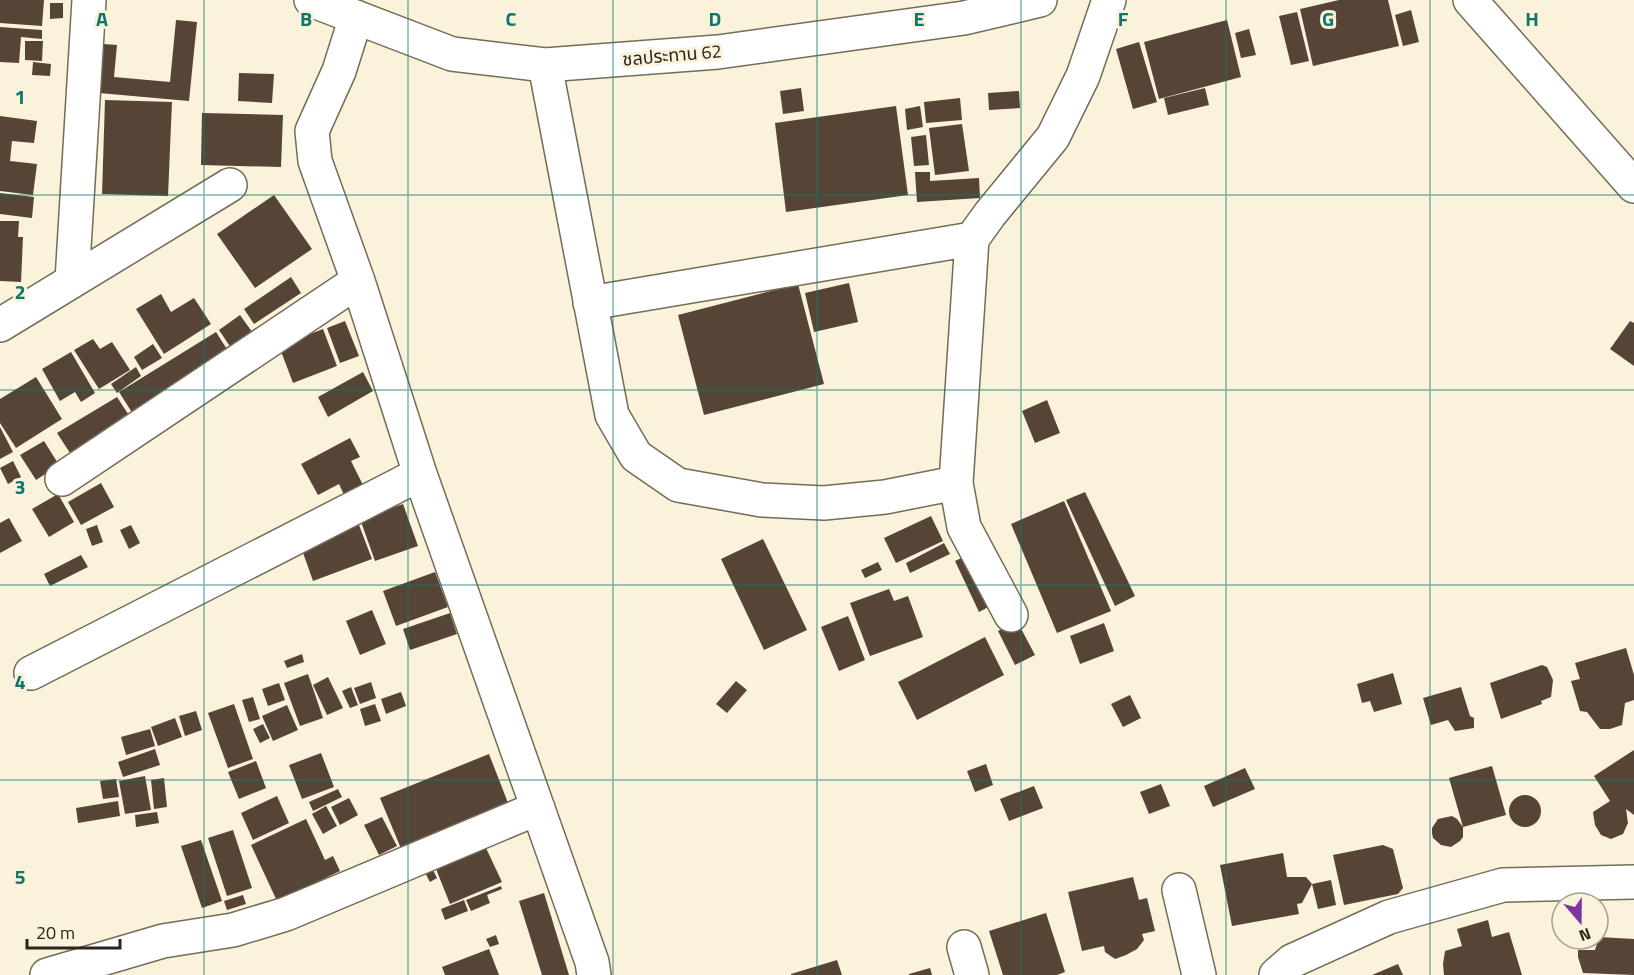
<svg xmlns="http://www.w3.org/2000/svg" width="1634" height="975" viewBox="0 0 1634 975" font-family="'Titillium Web','Noto Sans Thai',sans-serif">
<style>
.building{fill:#564536}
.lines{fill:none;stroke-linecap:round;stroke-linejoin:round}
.minor-casing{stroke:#736c57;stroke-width:36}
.minor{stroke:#fff;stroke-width:33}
.grid{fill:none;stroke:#0f766e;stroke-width:1.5;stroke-opacity:0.55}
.labels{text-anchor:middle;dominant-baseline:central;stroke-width:6;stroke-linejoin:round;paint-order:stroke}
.street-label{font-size:18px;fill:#29261d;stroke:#faf2da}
.grid-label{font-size:20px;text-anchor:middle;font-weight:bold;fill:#0f766e;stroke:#faf2da;stroke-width:6;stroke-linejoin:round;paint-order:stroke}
</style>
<rect width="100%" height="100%" fill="#faf2da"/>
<path class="building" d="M0,0H44L42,26L0,23Z
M1339,0H1388L1399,46L1313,66L1300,9Z
M50,3H63V18L50,19Z
M1411,10L1419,42L1403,46L1395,15Z
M1297,12L1309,61L1291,65L1279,16Z
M176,20L197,22L189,101L99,93L104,44L117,45L114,77L170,82Z
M1227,20L1241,77L1159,99L1144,42Z
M0,27L42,30V39L21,37L19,63L0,62Z
M1249,29L1256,55L1241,58L1235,33Z
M25,41H43L42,61L25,60Z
M1139,42L1157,102L1133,109L1116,49Z
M33,62L51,64L50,76L32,75Z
M239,73L274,74L272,103L238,101Z
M801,88L804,111L783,114L780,91Z
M1205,88L1209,105L1168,115L1164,98Z
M1019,91L1020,108L989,110L988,93Z
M960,98L962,120L926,123L924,102Z
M105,100L172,102L168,196L102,194Z
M896,106L908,195L786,212L775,123Z
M920,106L923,127L907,130L905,109Z
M202,113L283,115L281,167L201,165Z
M0,116L37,121L34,143L12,141L10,161L37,164L33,195L0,191Z
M962,124L969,171L935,175L929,128Z
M926,135L929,165L914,166L911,137Z
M915,172H930V181L979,178L980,198L917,202Z
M0,193L34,197L32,218L0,214Z
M274,195L312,249L255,288L217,234Z
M0,221H19L18,237H23L21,282L0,281Z
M291,277L301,293L254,324L244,309Z
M849,283L858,322L814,332L805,293Z
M798,284L824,384L704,415L678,315Z
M161,294L171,312L194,298L211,324L164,354L136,309Z
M240,315L255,336L233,351L219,330Z
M345,321L359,356L340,363L327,328Z
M1630,321L1634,323V366L1610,349Z
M323,329L337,366L293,383L279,346Z
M216,332L230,354L133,414L119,392Z
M93,339L100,349L112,342L130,370L99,389L74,350Z
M153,344L162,358L142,370L134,357Z
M71,352L95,393L81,402L75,392L60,401L42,369Z
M136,367L141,376L117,393L111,384Z
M363,372L373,391L328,417L318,397Z
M36,377L62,419L16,448L0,423V399Z
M117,397L132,420L72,456L57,433Z
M1047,400L1060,433L1035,443L1022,411Z
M0,427L13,452L0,459Z
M350,438L360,457L351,461L364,487L345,497L339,484L318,495L301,464Z
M44,441L59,465L36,480L20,455Z
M13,461L21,477L8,484L0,468Z
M101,483L114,507L81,525L68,502Z
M1085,492L1135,596L1115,606L1066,500Z
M58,494L74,522L49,537L32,509Z
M1064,501L1111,611L1057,633L1011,524Z
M403,504L418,546L375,561L360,519Z
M931,516L943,541L896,563L884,538Z
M9,518L22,541L0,553V523Z
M97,525L103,542L92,546L86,529Z
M131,525L140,543L129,549L120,530Z
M359,525L372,559L313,581L301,547Z
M763,539L807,630L764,650L721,559Z
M944,543L950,554L910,573L906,563Z
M972,553L996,603L979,612L955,561Z
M81,555L88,567L50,586L44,574Z
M878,562L882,570L865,578L861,570Z
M435,572L448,607L396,626L383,591Z
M889,589L894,601L908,596L923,637L870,656L850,603Z
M372,610L386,644L360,655L346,621Z
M450,613L457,634L410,650L403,629Z
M848,616L865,660L839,671L821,627Z
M1017,621L1035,655L1015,665L998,631Z
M1104,623L1114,651L1080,664L1070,636Z
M985,637L1004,675L917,720L898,682Z
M1626,648L1634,675V700L1625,703L1622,725L1610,729H1600L1587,712L1580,711L1571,681L1580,679L1575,663Z
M302,654L304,662L287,668L284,661Z
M1542,665L1547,667L1553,680L1551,697L1541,701L1542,704L1501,719L1490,683Z
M1393,673L1402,704L1374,712L1370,701L1362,703L1357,684Z
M308,674L323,718L300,726L284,683Z
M328,677L343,708L327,715L313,685Z
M736,681L747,690L727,713L716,704Z
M371,682L376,698L360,704L354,688Z
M279,683L285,700L268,706L262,689Z
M351,687L358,705L350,708L342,691Z
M1461,687L1470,716L1474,718V728L1455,731L1448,720L1431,725L1423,698Z
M401,692L406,706L386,714L381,699Z
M1130,695L1141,718L1123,727L1111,704Z
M253,697L260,719L249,722L242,700Z
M234,704L253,759L228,768L208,713Z
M375,704L381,721L365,726L360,709Z
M287,705L298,730L273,741L262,716Z
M196,711L202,730L185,736L179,716Z
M175,718L182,737L158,746L151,727Z
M263,724L270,738L260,743L253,729Z
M150,729L155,746L126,755L121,737Z
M155,749L160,765L123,777L118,762Z
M1634,750V815L1626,809L1628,823L1623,834L1611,839L1601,835L1595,825L1593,812L1610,801L1594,776Z
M321,753L334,787L302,799L289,765Z
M489,754L510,808L402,851L380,798Z
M256,761L266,788L239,799L228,772Z
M986,764L993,785L975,792L967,771Z
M1492,766L1506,815L1463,827V837L1460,841L1451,847L1441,845L1433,838L1432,833V828L1438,819L1452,816L1457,819L1463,827L1449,778Z
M1245,768L1255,789L1213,807L1204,786Z
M145,776L151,810L125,814L119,781Z
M164,778L167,807L154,809L151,780Z
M116,779L119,797L103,799L100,781Z
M1161,784L1170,806L1149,814L1140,792Z
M1034,786L1043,808L1009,821L1000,799Z
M338,789L342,797L313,811L309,802Z
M1509 811a16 16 0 1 1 32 0a16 16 0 1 1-32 0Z
M277,796L289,823L253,840L241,813Z
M349,798L358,815L340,825L331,807Z
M118,801L120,816L78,823L76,808Z
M326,806L337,826L323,834L312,814Z
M157,812L159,823L136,827L135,815Z
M382,817L397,846L379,855L364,825Z
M306,819L325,860L333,856L340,871L277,901L251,845Z
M233,830L252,888L227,896L208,838Z
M201,840L222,901L202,908L181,846Z
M1383,845L1393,849L1403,888L1398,894L1344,905L1333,855Z
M486,848L502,882L450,904L436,869Z
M1283,853L1287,877H1306L1312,884L1331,880L1336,905L1318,909L1312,884L1302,903L1297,904L1299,914L1232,926L1220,865Z
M432,868L437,878L430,882L423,869Z
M1133,877L1139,900L1147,898L1155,931L1142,934L1144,940L1137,949L1126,955L1115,959L1105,952L1104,946L1082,951L1068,892Z
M501,886L502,889L487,895L490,903L471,911L466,900Z
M544,893L569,975H542L519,901Z
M243,895L246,904L227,910L224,901Z
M464,900L468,911L445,920L441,909Z
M1046,913L1065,972L1057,975H1003L989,931Z
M1488,920L1492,937L1509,932L1522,975H1444L1443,964L1445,951L1462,946L1457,929Z
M496,935L499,944L490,947L486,939Z
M1599,937L1634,939V975L1583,973L1578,957V950H1595Z
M489,949L499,975H445L442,967Z
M837,960L842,975H791V974Z
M1398,964L1403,975H1372Z
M930,968L932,975H909V974Z"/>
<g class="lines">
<defs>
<path id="minor" d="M311,0L452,54L545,65L718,52L964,18L1040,0
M1470,0L1634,186
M356,17L339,71L312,131L315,161L358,281L420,474L592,962L594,975
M545,65L612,415L636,456L678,485L762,500L824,503L885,497L956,483
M72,281L89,0
M590,303L972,239
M0,325L230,185
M62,479L358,281
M1011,615L964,527L956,483L972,239L990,214L1053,137L1083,76L1109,0
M31,673L420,474
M1179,890L1199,975
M964,947L972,975
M47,975L163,941L233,930L286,914L538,808
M1276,975L1292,961L1389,917L1503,885L1634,882"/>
</defs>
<use href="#minor" class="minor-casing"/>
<use href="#minor" class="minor"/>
</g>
<path class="grid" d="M204,0V975M408,0V975M613,0V975M817,0V975M1021,0V975M1226,0V975M1430,0V975M0,195H1634M0,390H1634M0,585H1634M0,780H1634"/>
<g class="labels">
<g class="street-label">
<text transform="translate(672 55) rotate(-5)">ชลประทาน 62</text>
</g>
</g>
<g class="grid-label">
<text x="102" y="26">A</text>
<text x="306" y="26">B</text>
<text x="511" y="26">C</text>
<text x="715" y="26">D</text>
<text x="919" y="26">E</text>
<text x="1123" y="26">F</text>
<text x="1328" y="26">G</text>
<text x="1532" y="26">H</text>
<text x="20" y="104">1</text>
<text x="20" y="299">2</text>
<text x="20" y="494">3</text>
<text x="20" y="689">4</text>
<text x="20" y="884">5</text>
</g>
<g transform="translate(1580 921) rotate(160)"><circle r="28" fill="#faf2da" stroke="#a6a08e" stroke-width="1.5"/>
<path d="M0-4.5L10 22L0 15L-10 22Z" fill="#7f32a4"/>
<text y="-9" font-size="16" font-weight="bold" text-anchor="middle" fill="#29261d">N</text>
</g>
<path d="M27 939v9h93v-9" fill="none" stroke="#29261d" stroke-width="3"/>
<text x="36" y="939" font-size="18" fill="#29261d" stroke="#faf2da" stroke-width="4.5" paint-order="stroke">20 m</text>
</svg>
